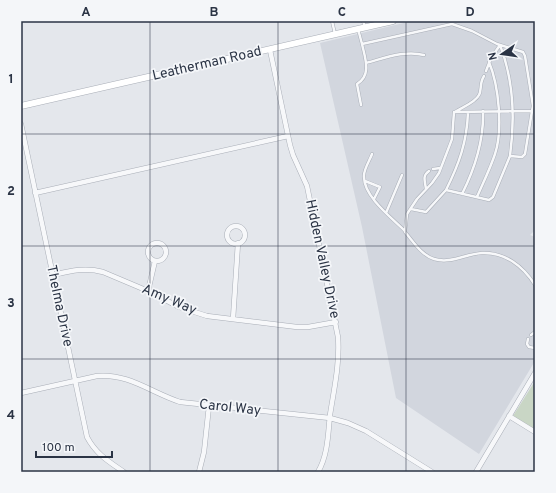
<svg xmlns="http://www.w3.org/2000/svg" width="556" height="493" viewBox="0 0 556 493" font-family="Overpass,sans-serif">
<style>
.built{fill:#d2d6de}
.green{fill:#c9d6c5}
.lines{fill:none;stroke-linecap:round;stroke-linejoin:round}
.lane-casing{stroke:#a9aeb7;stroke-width:3.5}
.street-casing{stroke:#a9aeb7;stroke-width:5.5}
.secondary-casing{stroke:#a9aeb7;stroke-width:7}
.lane{stroke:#f7f8fa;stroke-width:2.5}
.street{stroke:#f7f8fa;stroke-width:4.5}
.secondary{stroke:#fff;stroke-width:6}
.grid{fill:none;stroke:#2b3445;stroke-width:1;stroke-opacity:0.55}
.labels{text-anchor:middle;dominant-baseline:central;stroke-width:3.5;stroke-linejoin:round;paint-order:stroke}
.street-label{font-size:14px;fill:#2b3445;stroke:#f4f6f9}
.neatline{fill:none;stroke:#2b3445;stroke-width:1.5}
.grid-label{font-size:13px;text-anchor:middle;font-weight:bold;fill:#2b3445}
</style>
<rect width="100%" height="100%" fill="#e4e7ec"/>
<path class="built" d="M412,21H535V230L530,235L535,237V361L479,454L396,398L362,227L320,43Z"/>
<path class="green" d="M535,381V430L513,416Z"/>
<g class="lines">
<defs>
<path id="lane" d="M332,21L335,34
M363,21L365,27
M358,29L362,44L452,24L472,31L497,44L523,52L525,56L533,106L532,111L454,112L452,139L439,173L432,183L417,199L407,214L405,232C413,241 421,255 434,259C451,264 465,254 482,253C505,252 523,266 535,285
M500,45C514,81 515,119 510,156
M366,63C385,58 405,50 424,55
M486,71L491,58L500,45
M361,105L357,84C372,75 365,58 362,44
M455,112C462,107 475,103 479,95C482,90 479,84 484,76
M372,154C370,160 363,170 364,177C364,197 392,218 405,231
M433,169L440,168
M365,181L380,187L374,199
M426,189C425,181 422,176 429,171
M446,190C459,164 467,142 468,112
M462,194C475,168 484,141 483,111
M477,197C483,183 490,169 495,154C503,130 499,86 489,62
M411,209L426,212L446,190L489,200L493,197L510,156L522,157L525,154L532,111
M386,213L402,175
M531,335L535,332
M528,339L527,344L529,347L535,348"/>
<path id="street" d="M270,50L290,145L293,155L307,186L338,337C340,363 334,389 330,415C328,434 328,455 318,472
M21,124L87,437C96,454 108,461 124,472
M35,193L288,136
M227 235a9 9 0 1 1 18 0a9 9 0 1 1-18 0Z
M148 252a9 9 0 1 1 18 0a9 9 0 1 1-18 0Z
M53,275C70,271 85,267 103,272L148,291L179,307L207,316L297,327H308L336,322
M148,291L155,261
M233,319L238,243
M21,393L97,376C128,373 152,393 180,402L330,418L348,423L366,431L432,472
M509,416L535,432
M199,472L204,452L209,406
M476,472L535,373"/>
<path id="secondary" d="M21,106L393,21"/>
</defs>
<use href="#lane" class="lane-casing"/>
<use href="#street" class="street-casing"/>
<use href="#secondary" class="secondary-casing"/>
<use href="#lane" class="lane"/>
<use href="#street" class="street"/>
<use href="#secondary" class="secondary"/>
</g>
<path class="grid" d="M150,21V472M278,21V472M406,21V472M21,134H535M21,246H535M21,359H535"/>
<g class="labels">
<g class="street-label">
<text transform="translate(207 64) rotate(-13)">Leatherman Road</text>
<text transform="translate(322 259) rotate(78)">Hidden Valley Drive</text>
<text transform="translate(169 300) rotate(23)">Amy Way</text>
<text transform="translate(59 306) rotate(78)">Thelma Drive</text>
<text transform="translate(230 408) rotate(6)">Carol Way</text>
</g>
</g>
<rect width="556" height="493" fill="none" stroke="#f4f6f9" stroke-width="44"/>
<g transform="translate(502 54) rotate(257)" stroke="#f4f6f9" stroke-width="3" paint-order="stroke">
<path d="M0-3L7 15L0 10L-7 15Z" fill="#2b3445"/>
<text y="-6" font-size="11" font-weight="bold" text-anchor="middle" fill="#2b3445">N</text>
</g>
<path d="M36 451v6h76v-6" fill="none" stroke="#2b3445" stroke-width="2"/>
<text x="42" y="451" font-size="12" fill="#2b3445" stroke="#f4f6f9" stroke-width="3" paint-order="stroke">100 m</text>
<rect x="22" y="22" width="512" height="449" class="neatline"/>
<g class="grid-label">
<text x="86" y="16">A</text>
<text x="214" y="16">B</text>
<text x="342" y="16">C</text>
<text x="470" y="16">D</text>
<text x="11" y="83">1</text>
<text x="11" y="195">2</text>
<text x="11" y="307">3</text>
<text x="11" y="419">4</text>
</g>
</svg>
